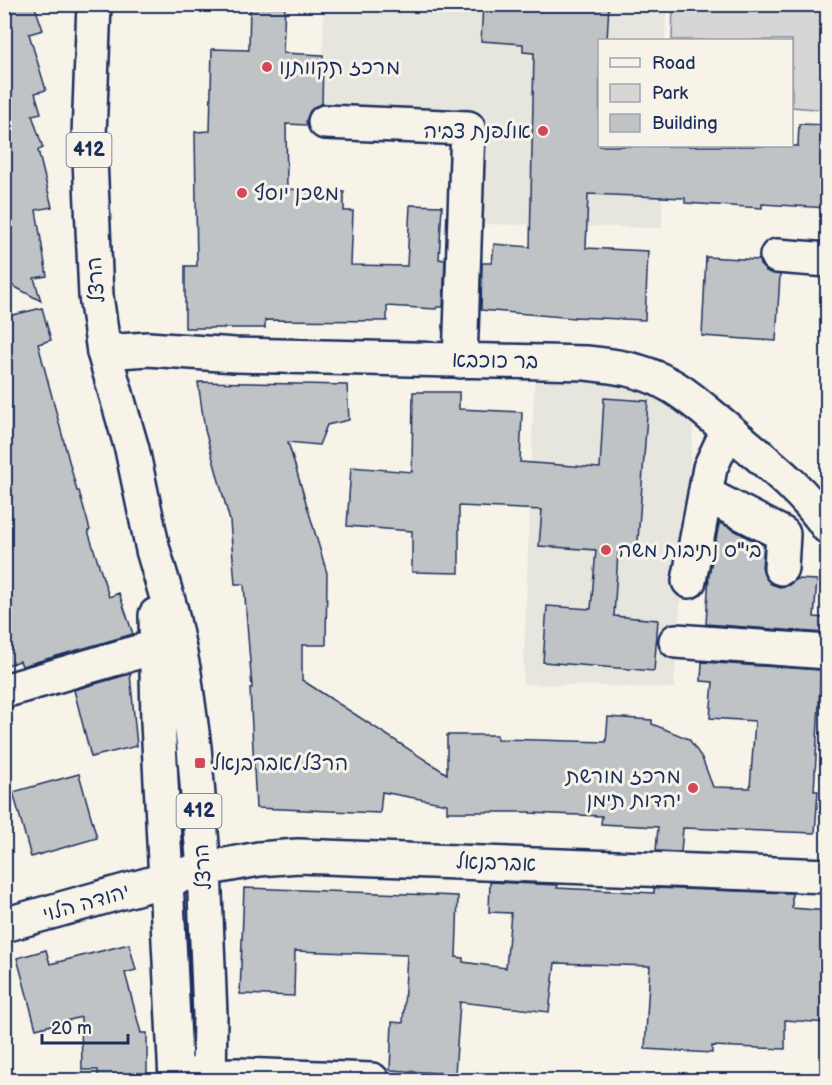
<svg xmlns="http://www.w3.org/2000/svg" width="832" height="1085" viewBox="0 0 832 1085" font-family="'Balsamiq Sans','Playpen Sans Hebrew',sans-serif">
<style>
.built{fill:#e6e5de}
.green{fill:#d7d6d4;stroke:#798299;stroke-width:1.5}
.building{fill:#c0c3c5;stroke:#1b2f5e;stroke-width:1.5}
.lines{fill:none;stroke-linecap:round;stroke-linejoin:round}
.minor-casing{stroke:#1b2f5e;stroke-width:38}
.major-casing{stroke:#1b2f5e;stroke-width:38}
.minor{stroke:#f7f3e8;stroke-width:33}
.major{stroke:#f7f3e8;stroke-width:33}
.poi-dot{fill:#d1495b;stroke:#f7f3e8;stroke-width:2}
.labels{text-anchor:middle;dominant-baseline:central;stroke-width:6;stroke-linejoin:round;paint-order:stroke}
.shield{fill:#f7f3e8;stroke:#5d6a87;stroke-width:1.5}
.shield-label{font-size:20px;font-weight:bold;fill:#1b2f5e}
.poi-label{font-size:21px;fill:#1b2f5e;stroke:#f7f3e8;text-anchor:start}
.street-label{font-size:21px;fill:#1b2f5e;stroke:#f7f3e8}
</style>
<rect width="100%" height="100%" fill="#f7f3e8"/>
<filter id="ink" filterUnits="userSpaceOnUse"><feTurbulence type="fractalNoise" baseFrequency=".0167" numOctaves="2"/><feDisplacementMap in="SourceGraphic" scale="12" xChannelSelector="R" yChannelSelector="G"/><feConvolveMatrix kernelMatrix="1 2 1 2 8 2 1 2 1" color-interpolation-filters="sRGB"/></filter>
<g filter="url(#ink)">
<path class="built" d="M324,5H666L665,40H600V146H663L662,228L484,224L486,116L322,112Z
M535,367L622,372L694,416L674,688L523,684Z"/>
<path class="green" d="M673,5H827V110L792,107V40H672Z"/>
<path class="building" d="M22,4H34L43,30L29,34L46,90L35,93L41,113L32,115L43,148L38,150L52,207L36,210L47,276L34,278L41,301L4,281V10Z
M250,4H285L283,53L323,55L322,104L316,106L310,111L306,121L307,125L286,124L287,189L344,192V211H353L351,265L407,266L410,205L442,206L439,259L445,260L443,307H437L436,309L387,306V321L265,320V328H185V266H197L195,132L210,131L212,49L249,50Z
M483,4H609L607,40H600V146H798L799,124L828,125V208L762,204V208L685,203V198L588,194L586,248L648,251L645,320L574,317V318L481,310L482,263H492L494,244L530,247L534,53L523,52V44L481,41Z
M706,257L759,260L760,265L766,271L780,275L776,341L702,336Z
M42,308L51,340L38,344L77,491H79L90,530L88,531L109,597L119,593L133,634L22,666L20,661L4,666V317Z
M198,382L347,385L349,420L327,425L319,445L288,442L327,573L326,645H302V680L447,774V735H497V739L606,742L608,717L652,720V724L689,739L702,758L713,787L750,788L755,721L710,718L713,682L701,681L702,662L821,670L814,791H818L815,833L683,828L681,852L656,851L658,827L601,824L602,816L530,813V812H447V804L382,792L380,813L256,808L250,688H252L244,584H235L230,521L205,430Z
M413,392H459V409L522,412L520,462L600,468L604,398L648,401L637,554L618,553L614,616L658,620L654,671L543,662L547,606L591,609L596,550L539,546L542,510L459,506V573L412,572V531L347,526L351,467L412,472Z
M719,524H723L745,536V537L749,538L764,545L762,567L765,577L771,584L780,587L789,585L796,579L817,580L814,617L826,618L825,633L706,624L709,575Z
M130,674L137,746L91,757L74,690Z
M79,774L97,838L31,857L13,792Z
M490,882L558,885L557,888L654,893V888L792,893V908L828,911V1023L785,1020V1049L712,1046V1053L645,1049L650,966L555,963L549,1012L460,1002L455,1074L390,1070L392,1022L403,1023L407,955L295,951L294,996L240,994L244,888L458,896L456,957L463,958V962L506,968L511,913L489,912Z
M129,944L136,970L125,973L141,1033H147V1080H98V1070H82L81,1017L36,1029L17,958L46,950L50,964Z"/>
<g class="lines">
<defs>
<path id="minor" d="M325,122L468,128L460,361
M777,256L828,260
M104,352L148,349L235,355L586,363C614,366 641,369 666,383C688,394 706,412 725,427C761,458 801,487 828,527
M705,494L783,534L781,568
M689,581L710,468L728,430
M676,641L828,652
M4,691L148,649L157,643
M4,925L204,869L259,859L298,856L828,876
M180,1074L209,1076L237,1075L372,1080"/>
<path id="major" d="M94,4L89,136L96,296L104,352L132,449L153,550L171,611L184,673L194,747L204,869L210,1015L209,1080
M156,615L158,722L176,1080"/>
</defs>
<use href="#minor" class="minor-casing"/>
<use href="#major" class="major-casing"/>
<use href="#minor" class="minor"/>
<use href="#major" class="major"/>
</g>
</g>
<g class="poi-dot">
<circle cx="267" cy="67" r="6"/>
<circle cx="543" cy="131" r="6"/>
<circle cx="242" cy="193" r="6"/>
<circle cx="606" cy="550" r="6"/>
<rect x="194" y="757" width="12" height="12" rx="3"/>
<circle cx="693" cy="788" r="6"/>
</g>
<g class="labels">
<g class="shield">
<rect x="66.5" y="133" width="45" height="34" rx="4.5"/>
<rect x="176.5" y="794" width="45" height="34" rx="4.5"/>
</g>
<g class="shield-label">
<text x="89" y="150">412</text>
<text x="199" y="811">412</text>
</g>
<g class="poi-label">
<text x="279" y="67">מרכז תקוותנו</text>
<text x="531" y="131" text-anchor="end">אולפנת צביה</text>
<text x="254" y="193">משכן יוסף</text>
<text x="618" y="550">בי"ס נתיבות משה</text>
<text x="212" y="763">הרצל/אברבנאל</text>
<text x="681" y="776" text-anchor="end">מרכז מורשת<tspan x="681" dy="24">יהדות תימן</tspan></text>
</g>
<g class="street-label">
<text transform="translate(96 280) rotate(-95)">הרצל</text>
<text transform="translate(495 361) rotate(1)">בר כוכבא</text>
<text transform="translate(496 863) rotate(2)">אברבנאל</text>
<text transform="translate(203 867) rotate(-94)">הרצל</text>
<text transform="translate(86 903) rotate(-16)">יהודה הלוי</text>
</g>
</g>
<rect width="832" height="1085" fill="none" stroke="#f7f3e8" stroke-width="24"/>
<rect x="12" y="12" width="808" height="1061" fill="none" stroke="#1b2f5e" stroke-width="2" filter="url(#ink)"/>
<rect x="598" y="39" width="195" height="108" fill="#f7f3e8" stroke="#9fa5b1" stroke-width="1.5"/>
<rect x="610" y="58" width="30" height="9" fill="#f7f3e8" stroke="#9fa5b1" stroke-width="1.5"/>
<text x="652" y="69" font-size="18" fill="#1b2f5e">Road</text>
<rect x="610" y="84" width="30" height="18" fill="#d7d6d4" stroke="#9fa5b1" stroke-width="1.5"/>
<text x="652" y="99" font-size="18" fill="#1b2f5e">Park</text>
<rect x="610" y="114" width="30" height="18" fill="#c0c3c5" stroke="#9fa5b1" stroke-width="1.5"/>
<text x="652" y="129" font-size="18" fill="#1b2f5e">Building</text>
<path d="M42 1034v9h86v-9" fill="none" stroke="#1b2f5e" stroke-width="3"/>
<text x="51" y="1034" font-size="18" fill="#1b2f5e" stroke="#f7f3e8" stroke-width="4.5" paint-order="stroke">20 m</text>
</svg>
